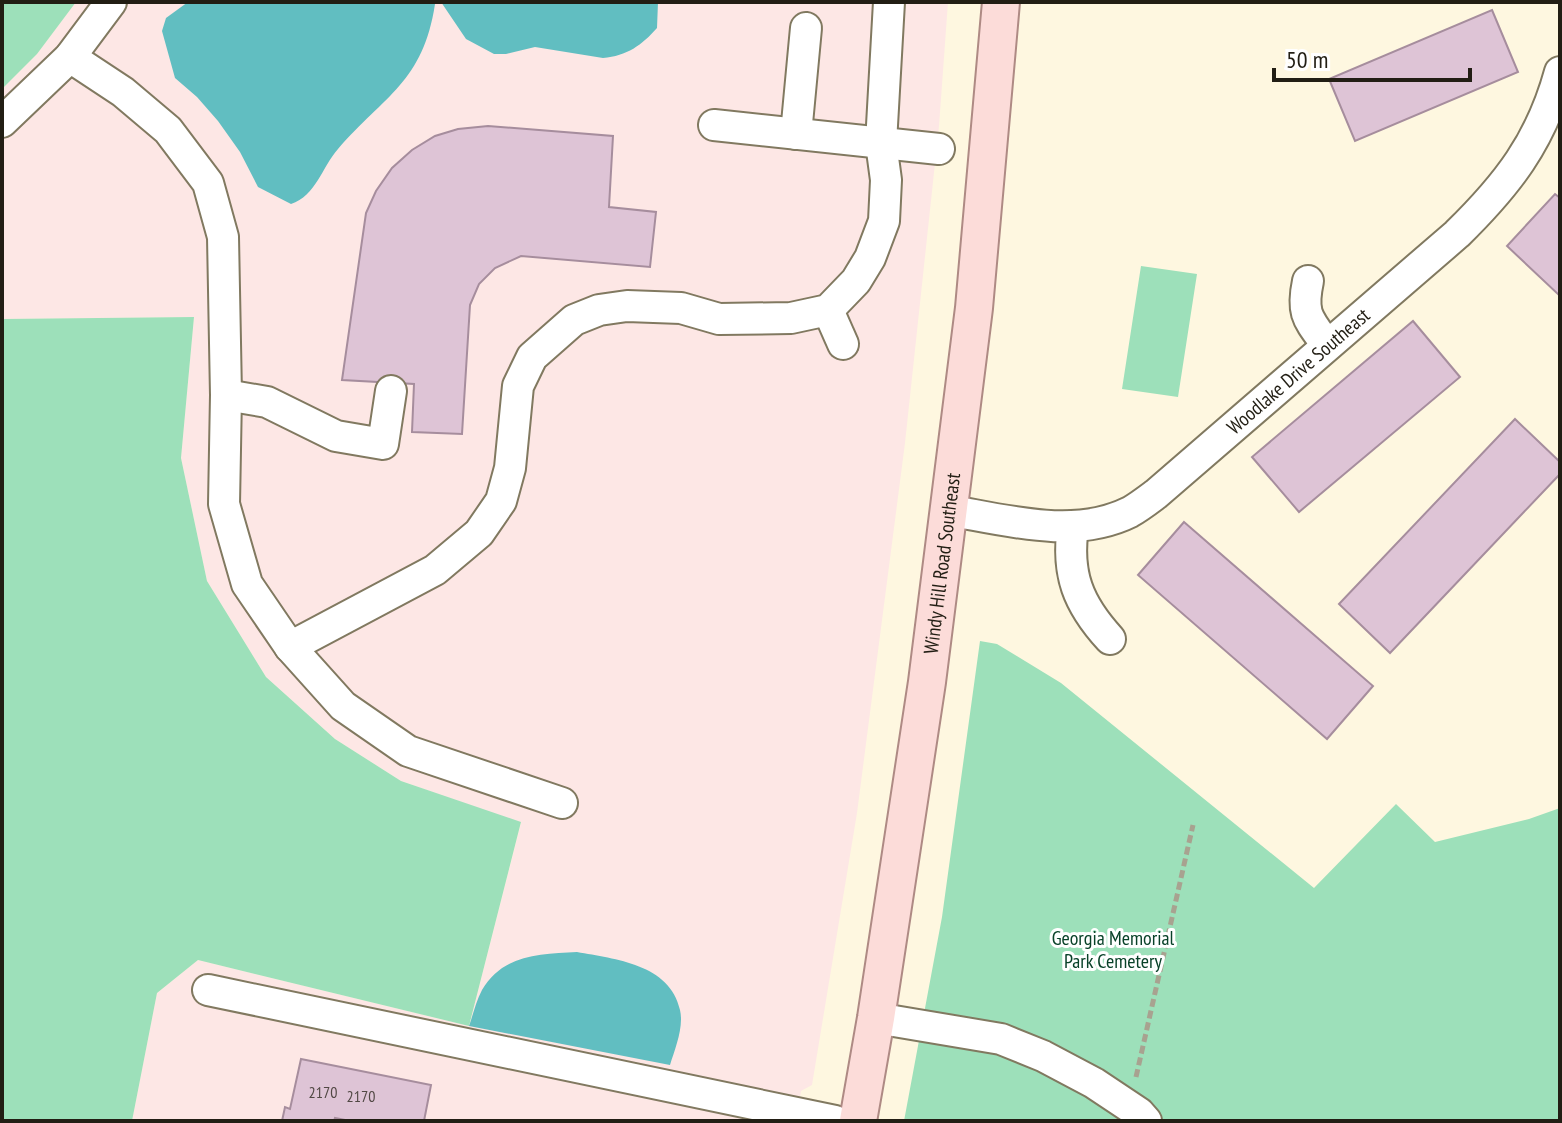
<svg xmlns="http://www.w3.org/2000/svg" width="1562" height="1123" viewBox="0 0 1562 1123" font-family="'PT Sans Narrow',sans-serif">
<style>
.commercial{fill:#fde7e5}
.green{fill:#9de0ba}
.water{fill:#61bec1}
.building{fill:#dec4d6;stroke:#a68d9d;stroke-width:2}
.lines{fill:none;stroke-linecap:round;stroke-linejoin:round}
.minor-casing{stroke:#817960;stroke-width:34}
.major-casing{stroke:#ae8a84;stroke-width:40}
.path{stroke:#a8a290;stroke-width:5;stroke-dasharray:8 4;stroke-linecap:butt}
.minor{stroke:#fff;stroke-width:30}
.major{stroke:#fcdcd9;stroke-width:36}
.labels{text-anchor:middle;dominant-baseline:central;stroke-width:6;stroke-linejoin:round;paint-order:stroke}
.number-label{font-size:16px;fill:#514844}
.street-label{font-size:20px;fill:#221e14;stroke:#fff}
.park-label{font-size:20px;fill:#094229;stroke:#fff}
</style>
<rect width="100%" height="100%" fill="#fef7e0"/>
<path class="commercial" d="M76,2H948L939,126L905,443L857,813L812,1085L801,1091L796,1121H132L157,993L198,960L469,1026L521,823L401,781L335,739L266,677L207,581L181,458L194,317L2,319V89L37,54Z"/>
<path class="green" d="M2,2H76L37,54L2,89Z
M1141,266L1197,274L1178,397L1122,389Z
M194,317L181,458L207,581L266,677L335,739L401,781L521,822L469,1026L198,960L157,993L132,1121H2V319Z
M980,641L997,644L1061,683L1314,888L1396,804L1435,842L1529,819L1560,808V1121H904L942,917Z"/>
<path class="water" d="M188,2H434L435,4C423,82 385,95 338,149C322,167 316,196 291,204L258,187L240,152L218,121L197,97L175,78L162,31L166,18Z
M441,2H658L657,28C642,45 627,56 603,58L535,47L506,54H494L466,39Z
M577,952C615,959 670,964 680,1010C684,1027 675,1049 670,1065L469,1026C473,1015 476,1001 482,990C503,954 540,954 577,952Z"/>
<path class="building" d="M1492,10L1518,72L1355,141L1329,79Z
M488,126L613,136L609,207L656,212L650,267L521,256L495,268L479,284L470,305L462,434L412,432L414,384L342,380L366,213L376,191L392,168L412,150L435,136L458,129Z
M1555,194L1560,198V296L1507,246Z
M1413,321L1460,377L1299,512L1252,457Z
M1515,419L1560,462V474L1390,653L1339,604Z
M1184,522L1373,686L1327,739L1138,575Z
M301,1059L431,1085L424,1121H350L335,1118L334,1121H282L285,1107L290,1109Z"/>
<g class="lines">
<defs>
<g id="minor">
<path d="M70,57L123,92L168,130L208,183L223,237L226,395L224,504L247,584L290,647L343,706L408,751L562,803"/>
<path d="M2,122L70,57L111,2"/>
<path d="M714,125L939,149"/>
<path d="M796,134L806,28"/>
<path d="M1308,281C1301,314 1308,319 1327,345"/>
<path d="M828,310L843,344"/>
<path d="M226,395L267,402L336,436L383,444L391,391"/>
<path id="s1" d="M947,510C1006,520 1074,540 1130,512C1139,507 1148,500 1156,494L1457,234C1507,185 1541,142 1560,72"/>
<path d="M1073,526C1066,574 1078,604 1110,639"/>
<path d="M290,647L435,570L479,533L501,501L510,468L518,386L532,357L574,320L599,310L627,306L681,308L719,319L791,318L828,310L856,281L870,258L884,221L886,180L881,143L889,2"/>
<path d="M208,990L835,1121"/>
<path d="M876,1018L1001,1039L1043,1056L1094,1083L1139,1113L1146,1121"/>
</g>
<g id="major">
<path id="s2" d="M858,1121L876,1018L927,682L974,308L1001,2"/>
</g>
</defs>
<use href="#minor" class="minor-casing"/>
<use href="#major" class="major-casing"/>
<path class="path" d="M1136,1077L1193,825"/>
<use href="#minor" class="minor"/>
<use href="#major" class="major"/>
</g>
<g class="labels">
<g class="number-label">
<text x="323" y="1092">2170</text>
<text x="361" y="1096">2170</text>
</g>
<g class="street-label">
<text stroke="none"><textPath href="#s1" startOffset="406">Woodlake Drive Southeast</textPath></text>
<text stroke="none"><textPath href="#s2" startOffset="564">Windy Hill Road Southeast</textPath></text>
</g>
<g class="park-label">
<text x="1113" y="938">Georgia Memorial<tspan x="1113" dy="23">Park Cemetery</tspan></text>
</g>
</g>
<rect width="1562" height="1123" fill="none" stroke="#221e14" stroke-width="8"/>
<path d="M1274 68v12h196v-12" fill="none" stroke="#221e14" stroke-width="4"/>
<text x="1286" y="68" font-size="24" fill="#221e14" stroke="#ffffff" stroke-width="6" paint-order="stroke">50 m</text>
</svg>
